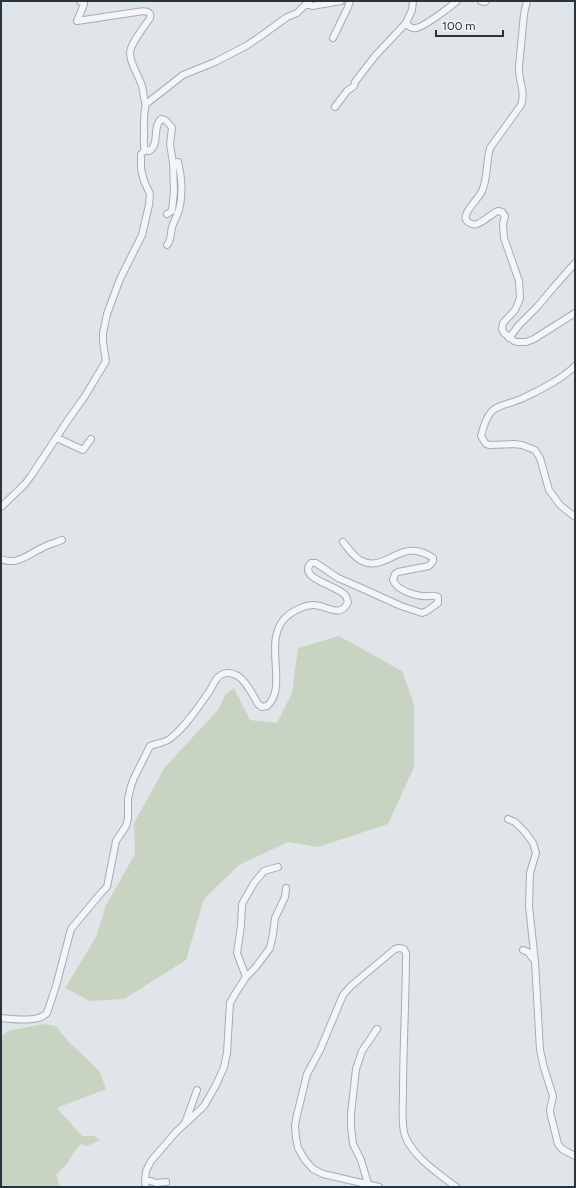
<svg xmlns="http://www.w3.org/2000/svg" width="576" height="1188" viewBox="0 0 576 1188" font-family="Figtree,sans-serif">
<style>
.green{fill:#c8d4c1}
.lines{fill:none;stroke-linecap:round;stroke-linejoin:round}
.minor-casing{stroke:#a5adb3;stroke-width:8}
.minor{stroke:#f3f5f8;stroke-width:6}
</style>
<rect width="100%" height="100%" fill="#e0e5e9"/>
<path class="green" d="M339,636L402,671L414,704V767L388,824L318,847L288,842L239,865L204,899L186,960L124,999L90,1001L65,988L96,937L106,905L135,854L134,823L165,767L218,710L225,695L234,688L250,720L277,723L292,693L298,648Z
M43,1024L56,1026L67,1040L100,1072L106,1089L57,1108L82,1136H95L100,1140L87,1146L81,1144L74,1152L67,1164L56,1175L60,1187H1V1036L8,1031Z"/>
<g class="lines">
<defs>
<path id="minor" d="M413,1L412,10L406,23C408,26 412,29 416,28C424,27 450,7 457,1
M481,1L485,2L486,1
M527,1L524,14L519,66C518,81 526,90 521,105L490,148C486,162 488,178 482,191C479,199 459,215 468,222C471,224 474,225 477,224C485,221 491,214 498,211L502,212L505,216L503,224L504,238L519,281L520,297L519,301L515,310L503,323L502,329L504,333L514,341L517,342H526L534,339L575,313
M306,4L312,6L341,1
M77,21L137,12C143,11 152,10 150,18C145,26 130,44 130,53C130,64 139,76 142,86C144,92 143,99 146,104
M77,21L84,4V3L80,1
M333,38L348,7L350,1
M335,107L347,91L354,86L355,82L375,56L406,23
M145,150L149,151C160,145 152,127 161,119L165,120L170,125L172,128L170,144L173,163L174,191L172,211L167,214
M167,245C172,240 170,234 172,227C174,221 177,216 179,210C183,194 182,178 178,162L173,163
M509,338L519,325L538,306L553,288L575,263
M575,366C563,378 539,391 523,398C514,403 499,404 492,411C486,417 483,428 481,436L486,444L490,445L514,444L522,445L535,450L540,458L549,490L560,505L575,517
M57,438L83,450L91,439
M1,507L25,484L31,476L68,420L85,396L106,361L103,342V333L107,314L120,279L142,235L149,205L150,194L144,181L141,169V154L145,150C143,145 144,142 144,137C144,125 143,115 146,104L183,75L215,62L246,46L261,36L287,17L297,13L309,1
M1,559C16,566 29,554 42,548C48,544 56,543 62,540
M508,819L515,822L525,832L533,843L536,853L530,873L529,906L535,962L540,1050L544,1068L553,1096L550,1110L551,1116L558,1144L562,1149L575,1156
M523,950L528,952L533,959
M246,977L255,968L270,948L273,934L275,918L285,897L286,888
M1,1018C13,1019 38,1023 47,1013L56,986L71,929L101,893L107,887L116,841L126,826L128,819V799L131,786L134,778L150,746C159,742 165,744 172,737C187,725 198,707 209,692C213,686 215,678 221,675C226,672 232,673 236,675C245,679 253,695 258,704L262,707L267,706C289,687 262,642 285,618C292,611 303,606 312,605C326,604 340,620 348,602C347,600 347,598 346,596C338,585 297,579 311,563H316L338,578L359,587L401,606L422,613L427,611L438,603V597C435,595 433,596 429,596C418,597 397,591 393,580L395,574L398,572L429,566L433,561V558C401,535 386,575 360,560C353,556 348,548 343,542
M185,1123L197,1090
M145,1179L156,1183L166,1182
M368,1184L361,1160L353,1144L351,1127V1114L356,1069L362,1051L377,1029
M146,1187L145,1182L146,1171L151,1161L176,1132L204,1106L216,1085L224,1067L227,1053L230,1003L235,994L246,977L237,953L241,926L242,904L254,883L264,871L278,867
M379,1187L323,1174L313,1169L305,1160L298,1148L296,1138L295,1125L297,1115L307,1074L320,1050L343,995L351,986L395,949L399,948L404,949L406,953C406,1000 403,1046 403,1093C403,1105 401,1125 405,1136C414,1158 438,1173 456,1187"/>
</defs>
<use href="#minor" class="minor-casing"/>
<use href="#minor" class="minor"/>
</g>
<rect width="576" height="1188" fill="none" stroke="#283541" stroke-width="4"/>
<path d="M436 30v6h67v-6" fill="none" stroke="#283541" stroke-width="2"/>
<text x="442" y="30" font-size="12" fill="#283541" stroke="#f0f4f7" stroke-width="3" paint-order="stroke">100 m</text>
</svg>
